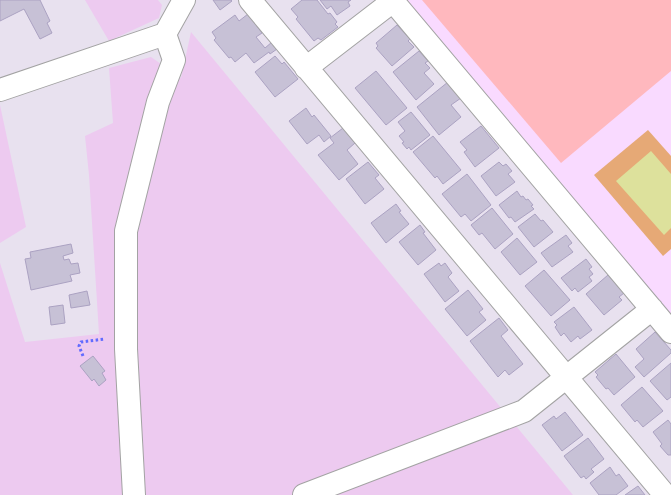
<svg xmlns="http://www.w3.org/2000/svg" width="671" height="495" viewBox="0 0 671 495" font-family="'Nunito Sans',sans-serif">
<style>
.education{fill:#f9daff}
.farmland{fill:#edcaf0}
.park{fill:#ffb8be}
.pitch{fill:#e6a976}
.water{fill:#dde19c}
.building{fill:#c7c1d6;stroke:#aba2c2}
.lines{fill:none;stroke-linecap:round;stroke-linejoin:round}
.street-casing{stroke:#a3a3a3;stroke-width:24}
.path{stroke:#626bff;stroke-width:3;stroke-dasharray:2.5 2.5;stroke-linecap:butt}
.street{stroke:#fff;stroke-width:22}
</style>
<rect width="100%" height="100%" fill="#e8e1ef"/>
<path class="education" d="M406,0H671V315Z"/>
<path class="farmland" d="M85,0H158L162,5L159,18L109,41Z
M191,32L573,495H0V263L25,342L99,334L89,175L85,136L113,123L109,68L151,57L181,78Z
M0,105L26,227L0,243Z"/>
<path class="park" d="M422,0H671V71L561,163Z"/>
<path class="pitch" d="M648,130L671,156V249L663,256L594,175Z"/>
<path class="water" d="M651,151L671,174V228L664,235L616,181Z"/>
<path class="building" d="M0,0H40L50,21L47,23L52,33L40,39L24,9L0,21Z
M213,0H231L232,1L220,10Z
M302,0H317L328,14L330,13L337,22L335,24L338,27L321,40L318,38L314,41L296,19L298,17L291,9Z
M320,0H351L348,2L350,6L337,15L331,6L327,9Z
M248,14L262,33L256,37L265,48L272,42L277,49L270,54L269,52L254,63L246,53L235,62L231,57L229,58L214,40L216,38L212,32L235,15L239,21Z
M397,25L410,39L408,41L414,47L392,66L376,48L378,46L376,43Z
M419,51L428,61L425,63L430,68L424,73L434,84L416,100L393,72Z
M275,56L282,64L284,62L298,79L275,97L255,72Z
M376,71L407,108L386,125L355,88Z
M448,82L461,98L451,105L461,117L439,135L417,107Z
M306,108L312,117L314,115L331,136L324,142L319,135L307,144L289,121Z
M411,112L430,135L411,150L409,147L407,149L402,143L404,142L399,136L405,131L398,122Z
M481,126L499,148L475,167L464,152L467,150L460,142Z
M343,128L355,143L347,150L358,164L339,180L318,155L334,143L330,138Z
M433,136L461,170L443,184L437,176L435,178L413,152Z
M368,162L379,175L375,178L384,189L365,204L346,179Z
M499,162L503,166L506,164L512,171L508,174L515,182L496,196L481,176Z
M467,174L491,205L471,221L465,214L461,217L442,194Z
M517,191L521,197L523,196L526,200L528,199L533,205L531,206L534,209L515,222L511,217L509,218L499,205Z
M396,204L401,211L399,212L409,224L386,243L371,223Z
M492,208L513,234L495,249L482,233L479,235L471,225Z
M535,214L541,221L543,220L553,232L534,247L518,227Z
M420,225L425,232L423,233L436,250L418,265L399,242Z
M566,235L572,243L568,246L573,252L552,267L541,253Z
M517,238L537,262L520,275L501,252Z
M71,244L73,253L63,256L64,260L69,259L71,264L78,263L80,273L70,275L72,281L31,290L25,259L31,258L30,252Z
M586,259L592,267L589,269L593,274L589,277L592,281L578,292L575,288L572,291L561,278Z
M439,263L441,266L445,263L452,273L448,277L459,291L445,302L424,274Z
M544,270L570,300L551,316L525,286Z
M608,275L624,293L619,297L622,300L604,315L586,294Z
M468,290L483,309L479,312L486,320L467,336L445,309Z
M87,291L90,305L71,308L69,295Z
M63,305L65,323L51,325L49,307Z
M574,307L592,330L580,339L578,336L571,342L564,333L561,336L555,327L557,325L554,322Z
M499,318L508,330L501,336L523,364L509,375L505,370L498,377L470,341Z
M655,332L671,350V353L644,377L635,367L644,359L636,349Z
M616,354L635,377L614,395L608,388L606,389L596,377L598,375L595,372Z
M93,356L105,371L102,373L106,380L99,386L94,379L92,381L80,366Z
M671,363V397L667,400L650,381Z
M642,387L663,411L643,427L637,420L635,422L621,405Z
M565,412L583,435L562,451L542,425L554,416L556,419Z
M668,420L671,424V455H668L660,446L662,444L653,432Z
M588,438L604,459L591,469L594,472L586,479L584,476L581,478L564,456Z
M610,467L616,476L619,474L628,486L616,495H599L590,483Z
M638,486L645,495H625Z"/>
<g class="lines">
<defs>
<path id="street" d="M250,0L665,495
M392,0L671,332
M306,68L393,1
M0,90L165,34L184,0
M134,495L126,349V231L158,102L174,60L165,34
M304,495L524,411L652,309"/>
</defs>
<use href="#street" class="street-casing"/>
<path class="path" d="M83,356L79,346L81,342L105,339"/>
<use href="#street" class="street"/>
</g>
</svg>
